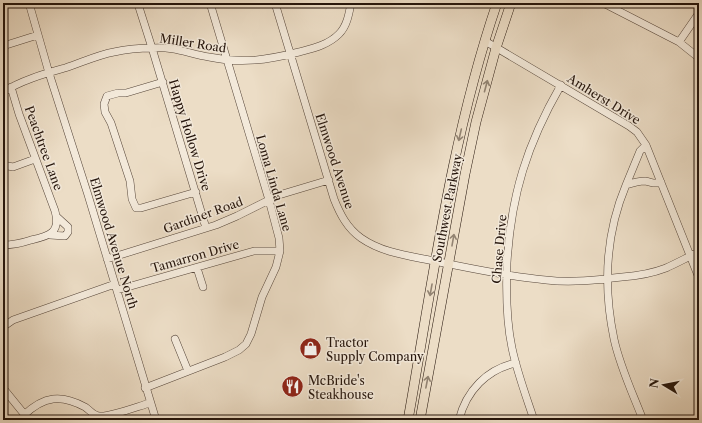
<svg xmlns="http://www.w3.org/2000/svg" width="702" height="423" viewBox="0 0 702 423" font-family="'Libre Caslon Text',serif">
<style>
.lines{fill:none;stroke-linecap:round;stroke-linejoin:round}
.river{stroke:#99bcb1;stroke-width:9}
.minor-casing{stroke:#56463a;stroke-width:8}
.major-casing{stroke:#24140b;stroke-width:10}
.minor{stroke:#f3e9da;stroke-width:7}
.major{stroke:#ecddc6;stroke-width:9}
.oneway{stroke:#928372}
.labels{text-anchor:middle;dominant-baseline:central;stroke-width:3;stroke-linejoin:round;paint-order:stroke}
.street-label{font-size:12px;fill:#24140b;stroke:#f3e9da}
.poi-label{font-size:12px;fill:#24140b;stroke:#f3e9da;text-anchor:start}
</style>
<rect width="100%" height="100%" fill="#ecddc6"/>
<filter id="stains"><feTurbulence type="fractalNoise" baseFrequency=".005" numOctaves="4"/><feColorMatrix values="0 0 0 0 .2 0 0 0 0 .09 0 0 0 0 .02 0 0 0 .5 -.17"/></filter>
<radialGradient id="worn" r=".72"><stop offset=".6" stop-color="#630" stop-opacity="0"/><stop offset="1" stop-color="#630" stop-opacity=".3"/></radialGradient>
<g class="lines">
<path class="river" d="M3,414L6,420"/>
<defs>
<path id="minor" d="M29,3L49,73L88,195L156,420
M275,3L334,199C340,214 347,228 361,238C384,254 412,256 439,262C474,269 510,277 546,280C571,283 597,280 622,277C636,276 653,273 666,268C677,263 688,257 699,252
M603,3L679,42L699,58
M138,4L152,48L206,228
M485,41L629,126L637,132L646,145L699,278
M679,42L699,13
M3,46L38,35
M163,82L126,93H118L107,96L104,104L105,112L111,123L130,181L132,199L136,208H141L196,192
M3,92C22,80 44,74 65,68C81,63 97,55 114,52C127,49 140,48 153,48C173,46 190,54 209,57C242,64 267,60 299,52C314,48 328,45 339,34C347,26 349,14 351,3
M3,165L13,167L35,159
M626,185L640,151L646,145
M50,235L65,236L68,232V227L57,217
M3,245C13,245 22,243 31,240C49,236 61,233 55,211L19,114L11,87
M107,259L216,225L237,216L279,195L329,180
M197,268L203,287
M117,290L254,251H280
M3,327L13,320L115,284
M175,339L188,371
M3,388L29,420
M145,388L225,357L239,350L246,344L251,334L262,297L276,267L280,251L279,238L269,200L210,3
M24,415C44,396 61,394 85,407C90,410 93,416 100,416C110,417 139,406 150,403
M298,420H319
M459,420C466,391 487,369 516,363
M534,420C526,396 517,372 512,348C506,320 506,291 507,263C511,195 527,144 561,85
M643,420C633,394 620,367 614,339C603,286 605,235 626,185C632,183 639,181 645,181C652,182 655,185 661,182"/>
<path id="major" d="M408,420C433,280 451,138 497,3
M420,420L465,174L476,122L496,48L511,3"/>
</defs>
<use href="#minor" class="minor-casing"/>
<use href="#major" class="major-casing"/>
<use href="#minor" class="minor"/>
<use href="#major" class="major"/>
</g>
<defs><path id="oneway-shaft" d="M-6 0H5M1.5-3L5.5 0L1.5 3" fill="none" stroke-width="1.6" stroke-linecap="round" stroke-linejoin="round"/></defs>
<g class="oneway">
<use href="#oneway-shaft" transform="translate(486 86) rotate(-75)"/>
<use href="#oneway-shaft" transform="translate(460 135) rotate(103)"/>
<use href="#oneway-shaft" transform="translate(453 240) rotate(-80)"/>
<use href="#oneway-shaft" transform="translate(431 290) rotate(100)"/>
<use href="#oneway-shaft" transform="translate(427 382) rotate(-79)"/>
</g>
<defs>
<symbol id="shop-disc" viewBox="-11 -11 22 22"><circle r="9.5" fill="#8f2418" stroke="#f3e9da"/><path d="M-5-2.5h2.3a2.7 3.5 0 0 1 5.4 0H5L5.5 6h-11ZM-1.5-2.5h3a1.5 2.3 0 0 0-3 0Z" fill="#fff"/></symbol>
<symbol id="restaurant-disc" viewBox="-11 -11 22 22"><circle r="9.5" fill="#8f2418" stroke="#f3e9da"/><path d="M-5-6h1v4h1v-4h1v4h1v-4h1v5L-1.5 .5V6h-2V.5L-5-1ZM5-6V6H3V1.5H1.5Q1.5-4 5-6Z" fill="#fff"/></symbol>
</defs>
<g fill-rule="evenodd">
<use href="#shop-disc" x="298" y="336" width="25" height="25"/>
<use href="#restaurant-disc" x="280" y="374" width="25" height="25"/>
</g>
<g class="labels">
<g class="street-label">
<text transform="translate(193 43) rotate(9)">Miller Road</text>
<text transform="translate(604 99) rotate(32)">Amherst Drive</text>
<text transform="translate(190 135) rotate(73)">Happy Hollow Drive</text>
<text transform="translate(44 148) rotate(70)">Peachtree Lane</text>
<text transform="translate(335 161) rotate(72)">Elmwood Avenue</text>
<text transform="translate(274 183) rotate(74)">Loma Linda Lane</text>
<text transform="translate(447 208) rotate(-79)">Southwest Parkway</text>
<text transform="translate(203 215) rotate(-20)">Gardiner Road</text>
<text transform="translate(114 243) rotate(73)">Elmwood Avenue North</text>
<text transform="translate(499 249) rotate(-85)">Chase Drive</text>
<text transform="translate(195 256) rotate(-16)">Tamarron Drive</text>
</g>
<g class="poi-label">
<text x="326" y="342">Tractor<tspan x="326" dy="14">Supply Company</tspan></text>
<text x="308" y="380">McBride's<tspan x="308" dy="14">Steakhouse</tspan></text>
</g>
</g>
<rect width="702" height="423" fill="none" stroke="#ecddc6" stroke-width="16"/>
<rect x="4" y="4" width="694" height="415" fill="none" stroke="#24140b" stroke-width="2"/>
<rect x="8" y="8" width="686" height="407" fill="none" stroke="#24140b"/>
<g transform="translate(664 385) rotate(280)" stroke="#f3e9da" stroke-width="3" paint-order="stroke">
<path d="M0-3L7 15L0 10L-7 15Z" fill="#24140b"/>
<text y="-6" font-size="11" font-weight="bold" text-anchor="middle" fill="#24140b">N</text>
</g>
<rect width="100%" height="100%" filter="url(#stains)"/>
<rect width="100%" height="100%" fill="url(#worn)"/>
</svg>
